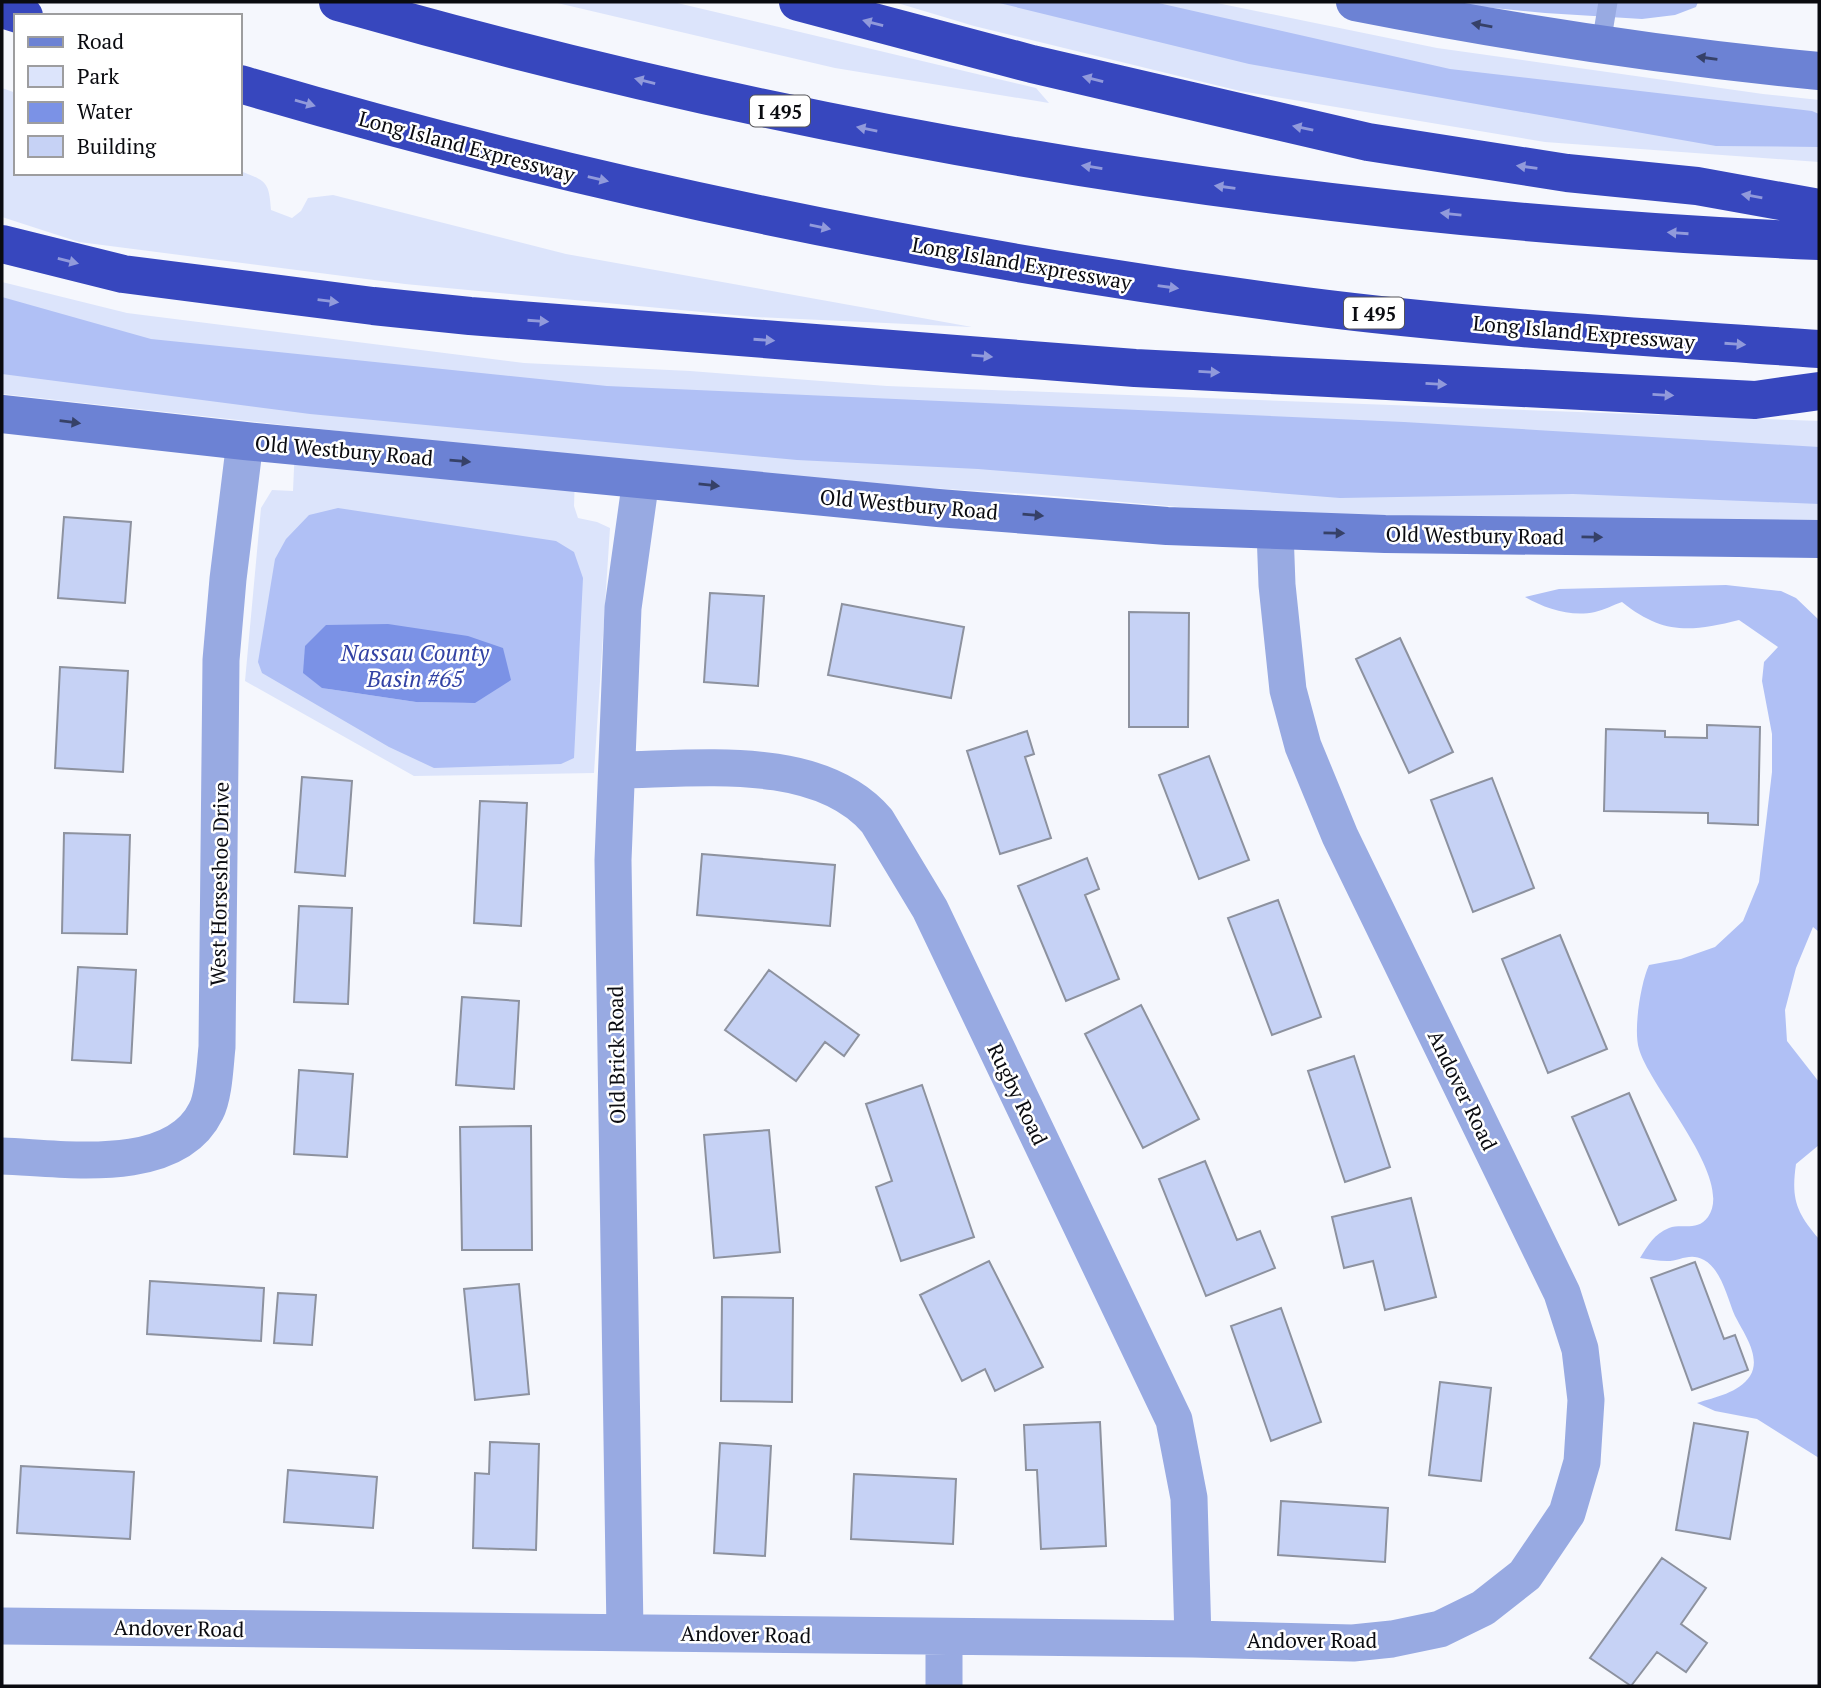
<svg xmlns="http://www.w3.org/2000/svg" width="1821" height="1688" viewBox="0 0 1821 1688" font-family="'PT Serif',serif">
<style>
.green{fill:#dce4fb}
.forest{fill:#b0c0f5;fill-rule:evenodd}
.water{fill:#7b92e6}
.building{fill:#c6d2f5;stroke:#8d929f;stroke-width:2}
.lines{fill:none;stroke-linecap:round;stroke-linejoin:round}
.lane{stroke:#98aae2;stroke-width:19}
.street{stroke:#98aae2;stroke-width:37}
.secondary{stroke:#6c82d4;stroke-width:38}
.highway{stroke:#3747be;stroke-width:38}
.oneway{fill:#919adb}
.oneway2{fill:#364168}
.labels{text-anchor:middle;dominant-baseline:central;stroke-width:5;stroke-linejoin:round;paint-order:stroke}
.shield{fill:#fff;stroke:#545458;stroke-width:2}
.shield-label{font-size:19px;font-weight:bold;fill:#0a0b10}
.street-label{font-size:21px;fill:#0a0b10;stroke:#fff}
.water-label{font-size:23px;font-style:italic;fill:#3343a4;stroke:#fff}
</style>
<rect width="100%" height="100%" fill="#f5f7fd"/>
<path class="green" d="M553,2H673L1036,88L1049,103L835,68Z
M894,2H1212L1437,48L1763,94L1819,100V162L1545,142L1240,91L974,26Z
M2,88L16,93V173H240V171C266,181 269,181 271,210L292,218L301,211L308,198L333,195L566,254L972,327L755,317L405,284L79,242L2,217Z
M2,282L127,313L524,363L690,371L887,386L1819,421V522L1676,518L1272,515L1030,494L775,479L2,394Z
M295,446L575,475L574,506L578,518L597,522L610,528L594,773L414,776L245,681L261,508L272,490L293,491Z"/>
<path class="forest" d="M995,2H1154L1450,69L1812,111L1819,114V147L1716,146L1249,64Z
M1432,2H1698L1696,7L1675,15L1642,19L1545,13Z
M2,297L151,339L607,386L1404,422L1819,447V504L1573,494L1340,498L978,469L797,460L310,414L2,374Z
M338,508L556,541L574,552L583,578L574,758L561,764L434,768L389,747L262,673L258,662L275,559L286,539L309,515ZM322,688L475,703L416,702Z
M1726,585L1781,591L1796,598L1819,620V932L1813,927L1796,968L1785,1010L1787,1041L1819,1082V1145L1796,1164C1791,1199 1796,1212 1819,1239V1458L1757,1419L1715,1411L1697,1403C1715,1397 1739,1393 1750,1376C1762,1357 1743,1332 1735,1316C1727,1298 1722,1270 1704,1260C1690,1252 1680,1261 1667,1261C1658,1261 1649,1259 1640,1258C1648,1245 1654,1234 1669,1228C1682,1223 1697,1232 1708,1217C1735,1179 1650,1088 1639,1049C1633,1030 1641,982 1649,965L1681,959L1715,947L1743,921L1759,882L1772,772V734L1762,681L1764,662L1778,647L1739,620C1691,632 1663,635 1622,602C1613,605 1604,610 1595,612C1571,617 1546,609 1525,597L1559,589Z"/>
<path class="water" d="M388,624L468,636L503,648L511,680L475,703L416,702L322,688L303,673L305,646L326,625Z"/>
<path class="building" d="M64,517L131,522L125,603L58,598Z
M710,593L764,596L758,686L704,682Z
M842,604L964,627L951,698L828,675Z
M1129,612L1189,613L1188,727H1129Z
M1400,638L1453,752L1409,773L1356,659Z
M60,667L128,671L123,772L55,768Z
M1707,725L1760,727L1758,825L1708,823V813L1604,811L1606,729L1665,731V737L1707,738Z
M1027,731L1034,754L1025,757L1051,838L1000,854L967,751Z
M1209,756L1249,860L1199,879L1159,775Z
M302,777L352,781L345,876L295,872Z
M1492,778L1534,888L1473,912L1431,800Z
M480,801L527,803L521,926L474,923Z
M64,833L130,835L127,934L62,933Z
M702,854L835,865L830,926L697,915Z
M1087,858L1099,889L1085,895L1119,979L1066,1001L1018,886Z
M1278,900L1321,1017L1272,1035L1228,918Z
M299,906L352,908L348,1004L294,1002Z
M1560,935L1607,1049L1548,1073L1502,959Z
M78,967L136,970L131,1063L72,1060Z
M769,970L859,1035L844,1056L825,1042L796,1081L725,1030Z
M462,997L519,1001L514,1089L456,1085Z
M1141,1005L1199,1119L1143,1148L1085,1034Z
M1354,1056L1390,1167L1345,1182L1308,1071Z
M299,1070L353,1074L347,1157L294,1154Z
M922,1085L974,1237L901,1261L876,1187L892,1181L866,1104Z
M1629,1093L1676,1200L1619,1225L1572,1117Z
M531,1126L532,1250H462L460,1127Z
M769,1130L780,1252L714,1258L704,1135Z
M1205,1161L1237,1240L1260,1231L1275,1268L1206,1296L1159,1179Z
M1411,1198L1436,1297L1385,1310L1373,1261L1344,1268L1332,1217Z
M989,1261L1043,1367L995,1391L985,1369L962,1381L920,1295Z
M1695,1262L1724,1339L1735,1335L1748,1370L1692,1390L1651,1278Z
M150,1281L264,1288L261,1341L147,1334Z
M519,1284L529,1394L475,1400L464,1289Z
M278,1293L316,1295L312,1345L274,1343Z
M722,1297L793,1298L792,1402L721,1401Z
M1281,1308L1321,1422L1271,1441L1231,1326Z
M1440,1382L1491,1388L1481,1481L1429,1475Z
M1100,1422L1106,1546L1041,1549L1037,1470H1026L1024,1425Z
M1694,1423L1748,1432L1730,1539L1676,1530Z
M490,1442L539,1444L536,1550L473,1548L475,1473L489,1474Z
M720,1443L771,1446L765,1556L714,1553Z
M21,1466L134,1472L130,1539L17,1533Z
M288,1470L377,1477L373,1528L284,1522Z
M854,1474L956,1479L953,1544L851,1539Z
M1281,1501L1388,1508L1385,1562L1278,1555Z
M1662,1558L1706,1588L1681,1624L1707,1643L1686,1672L1657,1652L1631,1686L1590,1658Z"/>
<g class="lines">
<path class="lane" d="M1601,44L1608,2"/>
<path class="street" d="M617,770C698,769 819,753 877,821L930,909L1174,1420L1189,1498L1193,1639
M2,1156C62,1158 174,1177 206,1111C214,1096 215,1065 217,1047L221,660L228,579L245,441
M2,1626L1193,1639L1353,1643L1392,1639L1440,1629L1483,1608L1525,1575L1567,1513L1582,1462L1586,1400L1580,1349L1562,1293L1340,836L1303,746L1288,690L1277,585L1275,531
M625,1632L613,860L623,608L641,479
M944,1686V1637"/>
<path class="secondary" d="M1355,2C1508,32 1664,56 1819,71
M2,414L245,441L938,508L1167,526L1385,534L1819,539"/>
<path class="highway" d="M338,2C820,140 1319,220 1819,241
M798,2L1032,64L1368,142L1567,173L1697,186L1819,208
M2,9L24,16
M240,84C588,187 945,259 1305,306C1476,328 1648,337 1819,349
M2,244L123,274L373,306L470,316L1135,368L1755,400L1819,391"/>
</g>
<defs><path id="oneway-solid" d="M-6-.8H1V-3.2L6.5 0L1 3.2V.8H-6Z" transform="scale(1.75)"/></defs>
<g class="oneway">
<use href="#oneway-solid" transform="translate(873 23) rotate(-165)"/>
<use href="#oneway-solid" transform="translate(1093 79) rotate(-166)"/>
<use href="#oneway-solid" transform="translate(645 81) rotate(-166)"/>
<use href="#oneway-solid" transform="translate(305 103) rotate(16)"/>
<use href="#oneway-solid" transform="translate(1303 128) rotate(-168)"/>
<use href="#oneway-solid" transform="translate(867 129) rotate(-169)"/>
<use href="#oneway-solid" transform="translate(1092 167) rotate(-171)"/>
<use href="#oneway-solid" transform="translate(1527 167) rotate(-172)"/>
<use href="#oneway-solid" transform="translate(598 179) rotate(13)"/>
<use href="#oneway-solid" transform="translate(1225 187) rotate(-172)"/>
<use href="#oneway-solid" transform="translate(1752 196) rotate(-170)"/>
<use href="#oneway-solid" transform="translate(1451 214) rotate(-174)"/>
<use href="#oneway-solid" transform="translate(820 227) rotate(11)"/>
<use href="#oneway-solid" transform="translate(1678 233) rotate(-176)"/>
<use href="#oneway-solid" transform="translate(68 261) rotate(14)"/>
<use href="#oneway-solid" transform="translate(1168 287) rotate(8)"/>
<use href="#oneway-solid" transform="translate(328 301) rotate(7)"/>
<use href="#oneway-solid" transform="translate(538 321) rotate(4)"/>
<use href="#oneway-solid" transform="translate(764 340) rotate(4)"/>
<use href="#oneway-solid" transform="translate(1735 344) rotate(4)"/>
<use href="#oneway-solid" transform="translate(982 356) rotate(5)"/>
<use href="#oneway-solid" transform="translate(1209 372) rotate(3)"/>
<use href="#oneway-solid" transform="translate(1436 384) rotate(3)"/>
<use href="#oneway-solid" transform="translate(1663 395) rotate(3)"/>
</g>
<g class="oneway2">
<use href="#oneway-solid" transform="translate(1482 25) rotate(-170)"/>
<use href="#oneway-solid" transform="translate(1707 58) rotate(-172)"/>
<use href="#oneway-solid" transform="translate(70 422) rotate(7)"/>
<use href="#oneway-solid" transform="translate(460 461) rotate(5)"/>
<use href="#oneway-solid" transform="translate(709 485) rotate(6)"/>
<use href="#oneway-solid" transform="translate(1033 515) rotate(5)"/>
<use href="#oneway-solid" transform="translate(1334 533) rotate(1)"/>
<use href="#oneway-solid" transform="translate(1592 537) rotate(1)"/>
</g>
<g class="labels">
<g class="shield">
<rect x="750" y="95.5" width="60" height="31" rx="5"/>
<rect x="1344" y="297.5" width="60" height="31" rx="5"/>
</g>
<g class="shield-label">
<text x="780" y="111">I 495</text>
<text x="1374" y="313">I 495</text>
</g>
<g class="street-label">
<text transform="translate(467 146) rotate(15)">Long Island Expressway</text>
<text transform="translate(1022 263) rotate(10)">Long Island Expressway</text>
<text transform="translate(1584 332) rotate(5)">Long Island Expressway</text>
<text transform="translate(344 450) rotate(5)">Old Westbury Road</text>
<text transform="translate(909 504) rotate(5)">Old Westbury Road</text>
<text transform="translate(1475 535) rotate(1)">Old Westbury Road</text>
<text transform="translate(219 884) rotate(-89)">West Horseshoe Drive</text>
<text transform="translate(616 1055) rotate(-91)">Old Brick Road</text>
<text transform="translate(1463 1090) rotate(64)">Andover Road</text>
<text transform="translate(1018 1094) rotate(64)">Rugby Road</text>
<text transform="translate(179 1628) rotate(1)">Andover Road</text>
<text transform="translate(746 1634) rotate(1)">Andover Road</text>
<text x="1312" y="1640">Andover Road</text>
</g>
<g class="water-label">
<text x="415" y="652">Nassau County<tspan x="415" dy="26">Basin #65</tspan></text>
</g>
</g>
<rect width="1821" height="1688" fill="none" stroke="#0a0b10" stroke-width="7"/>
<rect x="14" y="14" width="228" height="161" fill="#ffffff" stroke="#9d9d9f" stroke-width="2"/>
<rect x="28" y="37" width="35" height="10" fill="#6c82d4" stroke="#9d9d9f" stroke-width="2"/>
<text x="77" y="49" font-size="21" fill="#0a0b10">Road</text>
<rect x="28" y="66" width="35" height="21" fill="#dce4fb" stroke="#9d9d9f" stroke-width="2"/>
<text x="77" y="84" font-size="21" fill="#0a0b10">Park</text>
<rect x="28" y="102" width="35" height="21" fill="#7b92e6" stroke="#9d9d9f" stroke-width="2"/>
<text x="77" y="119" font-size="21" fill="#0a0b10">Water</text>
<rect x="28" y="136" width="35" height="21" fill="#c6d2f5" stroke="#9d9d9f" stroke-width="2"/>
<text x="77" y="154" font-size="21" fill="#0a0b10">Building</text>
</svg>
